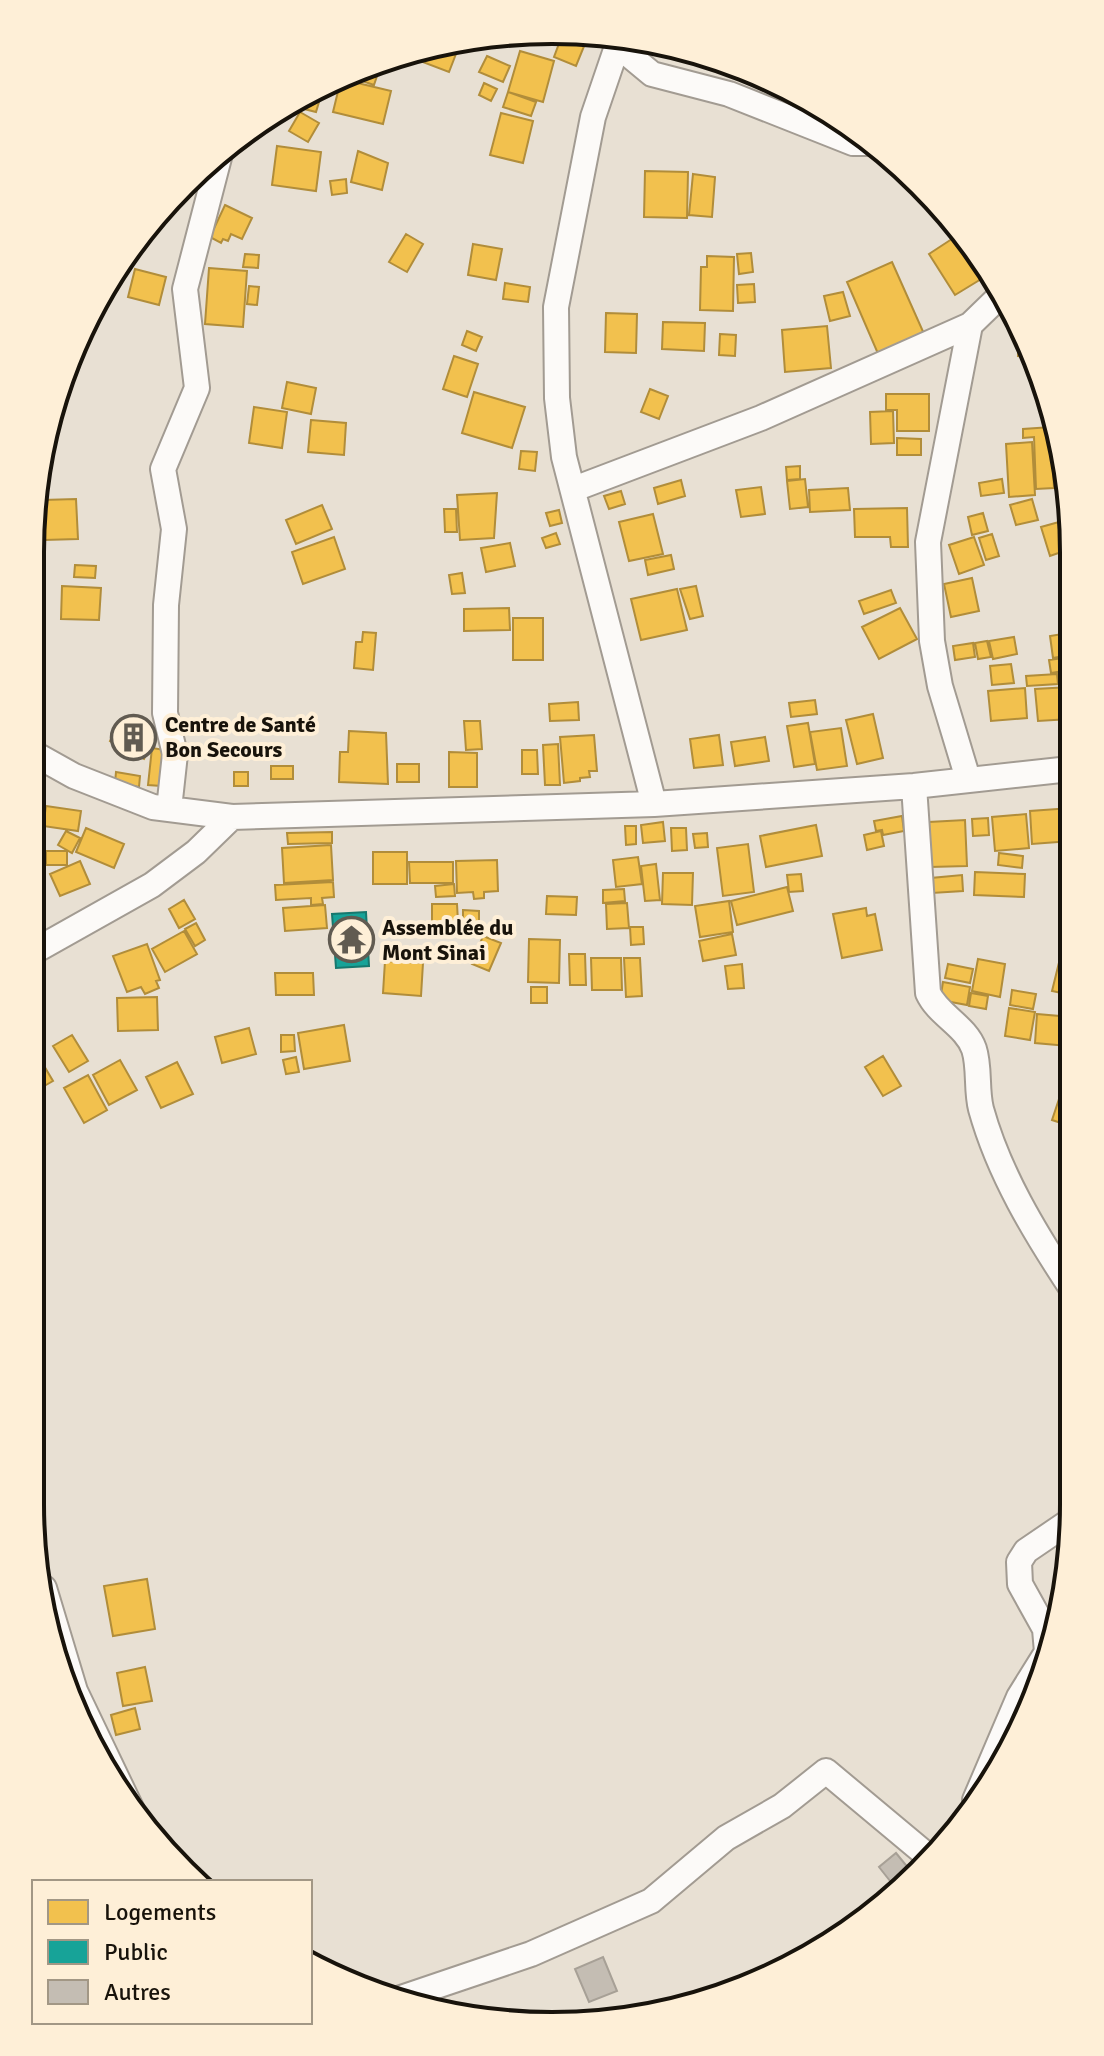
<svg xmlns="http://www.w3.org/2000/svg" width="1104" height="2056" viewBox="0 0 1104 2056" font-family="Signika,sans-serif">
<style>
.homes{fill:#f2c14e;stroke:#b18d3a;stroke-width:2}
.public{fill:#17a398;stroke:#17786e;stroke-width:2}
.building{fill:#c4bdb3;stroke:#a7a096;stroke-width:2}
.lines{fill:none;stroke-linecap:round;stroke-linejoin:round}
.street-casing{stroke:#a29b92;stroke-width:28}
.street{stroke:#fcfaf8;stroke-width:24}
.labels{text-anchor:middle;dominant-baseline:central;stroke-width:8;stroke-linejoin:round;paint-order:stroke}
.poi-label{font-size:22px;font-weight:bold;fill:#18130b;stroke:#feefd7;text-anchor:start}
.rim{fill:none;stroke:#18130b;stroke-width:4}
</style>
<rect width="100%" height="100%" fill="#e8e0d3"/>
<path class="homes" d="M563,33L587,39L576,66L554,57Z
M461,41L449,72L420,61L426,46Z
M520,51L554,61L543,102L508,92Z
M487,56L510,66L503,82L479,72Z
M382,61L374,85L344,75Z
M341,79L391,91L383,124L333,112Z
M484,83L497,89L491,101L479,95Z
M508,92L536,102L531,116L503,107Z
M303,98L319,102L316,112L300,108Z
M300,112L319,123L308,142L289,131Z
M501,113L533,121L523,163L490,155Z
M277,146L321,152L316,191L272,185Z
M358,151L388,163L382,190L351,182Z
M645,171L688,172L687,218L644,217Z
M693,174L715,177L712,217L689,215Z
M346,179L347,193L332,195L330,181Z
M225,205L252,218L242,239L231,234L228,241L223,239L221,243L210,237Z
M961,233L991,273L955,295L929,254Z
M406,234L423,244L407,272L389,262Z
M473,244L502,249L496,280L468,275Z
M751,253L753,272L739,274L737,254Z
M245,254L259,255L258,268L243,267Z
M707,256L734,257L733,311L700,310L701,267H707Z
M892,262L925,336L879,356L847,282Z
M209,268L247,271L243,327L205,324Z
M135,269L166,277L159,305L128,297Z
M505,283L530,287L528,302L503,299Z
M754,284L755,302L738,303L737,285Z
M249,286L259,287L257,305L247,304Z
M843,292L850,316L830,321L824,296Z
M606,313L637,314L636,353L605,352Z
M663,322L705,323L704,351L662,349Z
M827,326L831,368L785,372L782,330Z
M1019,330L1033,357L1018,356Z
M467,331L482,337L476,351L462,345Z
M720,334L736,335L735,356L719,355Z
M454,356L478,364L467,397L443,389Z
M287,382L316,388L311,414L282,408Z
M650,389L668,396L659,419L641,412Z
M474,392L525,407L512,448L462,433Z
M886,394H929V431H897V410H886Z
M254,407L287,412L282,448L249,443Z
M893,411L894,443L871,444L870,412Z
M311,420L346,423L344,455L308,452Z
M1051,427L1054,488L1036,489L1034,437L1023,438V429Z
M897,438L921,439V455H897Z
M1032,442L1035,495L1009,497L1006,444Z
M521,451L537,452L535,471L519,469Z
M1054,461H1064L1069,480H1055Z
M800,466V479L787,480L786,467Z
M805,479L808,507L790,509L787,481Z
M1002,479L1004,493L981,496L979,483Z
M681,480L685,496L658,504L654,488Z
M761,487L765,514L741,517L736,490Z
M848,488L850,510L810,512L809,490Z
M621,491L625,504L609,509L604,496Z
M497,493L494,538L460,540L457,495Z
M76,499L78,539L44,540L43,500Z
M1032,499L1038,520L1016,525L1010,505Z
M322,505L332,529L296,544L286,520Z
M907,508L908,547H891L890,537H855L854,509Z
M444,509H456L457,532H445Z
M559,510L562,523L550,526L546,513Z
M983,513L988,531L972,535L968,517Z
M653,514L663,554L629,561L619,522Z
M1066,520L1070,549L1050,556L1041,527Z
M556,533L560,544L546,548L542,538Z
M992,534L999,556L986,560L979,538Z
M334,537L345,569L303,584L292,552Z
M974,537L984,565L959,574L949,545Z
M510,543L515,566L486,572L481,548Z
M671,555L674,569L648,575L645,560Z
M75,565L96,566L95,578L74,577Z
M462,573L465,593L452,594L449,575Z
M972,578L979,611L951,617L944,584Z
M62,586L101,588L99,620L61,619Z
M696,586L703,616L690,619L680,589Z
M677,589L687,630L641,640L631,599Z
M891,590L896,603L864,614L859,601Z
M509,608L510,630L464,631V609Z
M900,608L917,639L879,659L862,627Z
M513,618H543V660H513Z
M363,632L376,633L373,670L354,668L356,642H362Z
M1069,633L1070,655L1053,658L1050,636Z
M1014,637L1017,654L993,659L989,641Z
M987,641L991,657L978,659L975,643Z
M973,643L975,657L955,660L953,646Z
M1070,657V670L1051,673L1049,660Z
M1011,664L1014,683L992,685L990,666Z
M1057,674L1058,684L1027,686L1026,676Z
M1070,687V719L1038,721L1035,689Z
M1025,688L1027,718L991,721L988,691Z
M815,700L817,714L791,717L789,703Z
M578,702L579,720L550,721L549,704Z
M873,714L883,758L857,764L846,720Z
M464,721H480L482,749L466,750Z
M119,723L139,733L144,724L158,732L144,759L110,741Z
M808,723L815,764L794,767L787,726Z
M841,728L847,766L817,770L810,732Z
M349,731L386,733L388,784L339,782L340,752H348Z
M594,735L597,771H589L590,777L580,778V781L564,783L560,737Z
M719,735L723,765L694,768L690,739Z
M765,737L769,761L735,766L731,742Z
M558,744L560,785H545L543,745Z
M152,748L165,750L161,786L148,785Z
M522,750H537L538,774H522Z
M449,752L477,753V787H449Z
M397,764H419V782H397Z
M271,766H293V779H271Z
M116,772L140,776L139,787L115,783Z
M234,772H248V786H234Z
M46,806L81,811L78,831L43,826Z
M1071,808V841L1032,844L1030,811Z
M1026,814L1029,848L995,851L992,817Z
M902,816L904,831L883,835L882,830L876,831L874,821Z
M988,818L989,835L973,836L972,819Z
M965,820L967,866L930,867L929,822Z
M663,822L665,841L643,843L641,825Z
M816,825L822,856L766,867L760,836Z
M625,826H636V844L626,845Z
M86,828L124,844L114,868L76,852Z
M671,828H686L687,850L672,851Z
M66,831L80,838L72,853L58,845Z
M881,831L884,846L867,850L864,835Z
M332,832V843L288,844L287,833Z
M707,833L708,847L695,848L693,834Z
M748,844L754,892L723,896L717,848Z
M331,845L333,880L284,883L282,848Z
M46,851H67V865H46Z
M373,852H407V884H373Z
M999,853L1023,856L1022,868L998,865Z
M638,857L642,884L616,887L613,860Z
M497,860L498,891L484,892V898L474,899L473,892L457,893L456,861Z
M80,861L90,884L60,896L50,874Z
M409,862H453V883H410Z
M656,864L660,900L645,901L641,866Z
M975,872L1025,874L1024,897L974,895Z
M663,873H693L692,905L662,904Z
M801,874L803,891L789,892L787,875Z
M962,875L963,891L932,893L931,878Z
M333,882L334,897L322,898L323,904L311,905V898L276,900L275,885Z
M454,884L455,896L436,897L435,886Z
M787,887L793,911L737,925L731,901Z
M624,889L625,901L603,903V890Z
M547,896L577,897L576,915L546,914Z
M184,900L195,919L179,928L169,909Z
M729,901L733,932L700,937L695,906Z
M627,903L629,928L607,929L606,904Z
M432,904H457L458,922H432Z
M325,905L327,928L285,931L283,908Z
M866,908L867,916L875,914L882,950L842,958L833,914Z
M463,910L479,911V929H463Z
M196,923L205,940L195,946L185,929Z
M630,927H643L644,944L631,945Z
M1067,930L1071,931V995L1052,991Z
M184,931L197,954L165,972L152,949Z
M732,934L736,955L703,961L699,941Z
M483,936L501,943L489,971L472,964Z
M529,939L560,940L559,983L528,982Z
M147,944L160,980L156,981L159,988L145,994L141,987L127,992L113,956Z
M569,954H585L586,985H570Z
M591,958H621L622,990H592Z
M624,958H640L642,996L626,997Z
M978,959L1005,964L1000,997L972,991Z
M385,961L423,963L421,996L383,993Z
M742,964L744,988L728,989L725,966Z
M948,964L973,969L970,983L945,978Z
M275,973H313L314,995H276Z
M943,982L970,987L967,1005L940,1000Z
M531,987H547V1003H531Z
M1012,990L1036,994L1033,1009L1010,1005Z
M971,993L988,996L986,1009L969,1006Z
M157,997L158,1030L118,1031L117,998Z
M1009,1008L1035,1012L1030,1040L1005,1036Z
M1037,1014L1071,1017L1068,1046L1035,1043Z
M344,1025L350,1061L304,1069L298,1033Z
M249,1028L256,1054L222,1063L215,1037Z
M72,1035L88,1061L69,1072L53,1046Z
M281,1035H294L295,1051L281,1052Z
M883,1056L901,1086L883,1096L865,1067Z
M296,1057L299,1072L286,1074L283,1060Z
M40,1059L53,1081L30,1094V1065Z
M120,1060L137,1090L109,1105L93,1075Z
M177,1062L193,1094L161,1108L146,1077Z
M88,1075L107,1110L84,1123L64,1088Z
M1063,1087L1071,1090L1067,1125L1052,1120Z
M147,1579L155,1629L113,1636L104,1586Z
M145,1667L152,1701L123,1706L117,1673Z
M135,1708L140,1729L116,1735L111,1715Z"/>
<path class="public" d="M366,912L369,966L336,968L332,914Z"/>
<path class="building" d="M896,1853L914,1875L898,1891L879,1867Z
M603,1957L617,1991L589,2002L575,1969Z"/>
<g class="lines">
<defs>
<path id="street" d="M621,35L593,117L556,307L557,398L564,457L654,804
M617,45L652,74L729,94L853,143H873
M574,489L761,418L970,325
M31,752L74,776L153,807L232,817L654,804L914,786L1070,769
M968,779L940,686L932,641L928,542L970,325L1002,294
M914,786L928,993C938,1015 966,1026 974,1049C980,1067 976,1090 981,1109C999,1174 1035,1233 1072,1289
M169,809L175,754L165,713L166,605L174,529L163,469L197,388L185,289L221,150
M31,953L152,885L196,852L232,817
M44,1588L75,1691L132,1810
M975,1800L1019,1697L1047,1652L1045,1629L1020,1584L1019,1562L1026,1551L1073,1519
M398,1999L531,1954L651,1901L726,1838L782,1806L826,1771L929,1857"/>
</defs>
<use href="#street" class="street-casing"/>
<use href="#street" class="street"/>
</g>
<defs>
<symbol id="building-ring" viewBox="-11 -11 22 22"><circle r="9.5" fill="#feefd7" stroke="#615b51" stroke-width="1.5"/><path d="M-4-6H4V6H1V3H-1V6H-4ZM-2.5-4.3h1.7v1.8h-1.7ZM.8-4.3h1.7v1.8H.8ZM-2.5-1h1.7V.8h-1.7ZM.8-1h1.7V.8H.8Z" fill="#615b51"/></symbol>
<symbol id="temple-ring" viewBox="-11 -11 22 22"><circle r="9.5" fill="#feefd7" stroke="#615b51" stroke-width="1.5"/><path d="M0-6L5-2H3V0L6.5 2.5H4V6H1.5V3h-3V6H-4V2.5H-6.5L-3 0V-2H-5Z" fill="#615b51"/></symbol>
</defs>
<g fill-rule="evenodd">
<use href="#building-ring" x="108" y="712" width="51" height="51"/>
<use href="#temple-ring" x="326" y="914" width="51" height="51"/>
</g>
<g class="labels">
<g class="poi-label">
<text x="165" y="724">Centre de Santé<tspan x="165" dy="25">Bon Secours</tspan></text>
<text x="382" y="927">Assemblée du<tspan x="382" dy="25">Mont Sinai</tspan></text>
</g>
</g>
<path d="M0 0H1104V2056H0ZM552 44H552A508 508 0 0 1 1060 552V1504A508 508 0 0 1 552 2012H552A508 508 0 0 1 44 1504V552A508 508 0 0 1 552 44Z" fill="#feefd7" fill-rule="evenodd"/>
<path class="rim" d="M552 44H552A508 508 0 0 1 1060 552V1504A508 508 0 0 1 552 2012H552A508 508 0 0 1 44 1504V552A508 508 0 0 1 552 44Z"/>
<rect x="32" y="1880" width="280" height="144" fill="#feefd7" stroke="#a29785" stroke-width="2"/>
<rect x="48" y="1900" width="40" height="24" fill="#f2c14e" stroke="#a29785" stroke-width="2"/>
<text x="104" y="1920" font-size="24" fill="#18130b">Logements</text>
<rect x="48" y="1940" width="40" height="24" fill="#17a398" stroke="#a29785" stroke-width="2"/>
<text x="104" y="1960" font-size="24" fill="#18130b">Public</text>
<rect x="48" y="1980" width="40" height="24" fill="#c4bdb3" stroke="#a29785" stroke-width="2"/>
<text x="104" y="2000" font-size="24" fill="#18130b">Autres</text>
</svg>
